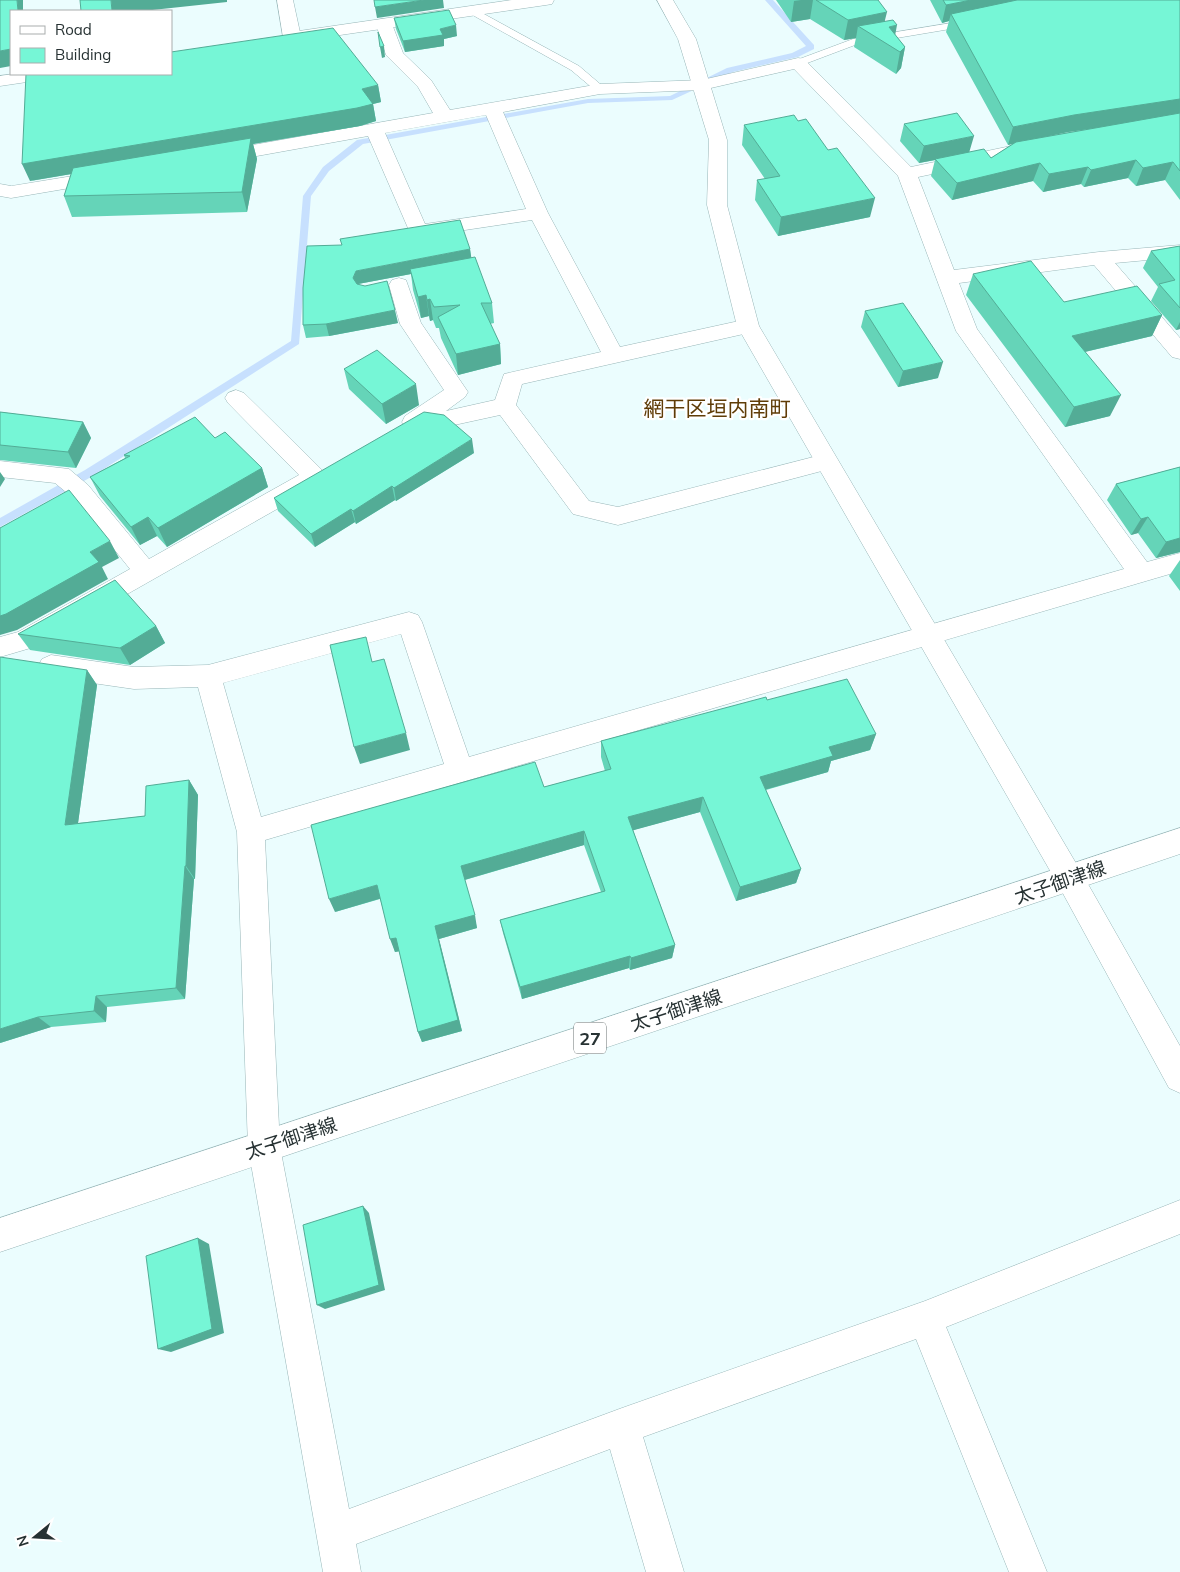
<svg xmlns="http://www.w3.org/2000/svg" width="1180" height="1572" viewBox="0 0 1180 1572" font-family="Mulish,'Noto Sans JP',sans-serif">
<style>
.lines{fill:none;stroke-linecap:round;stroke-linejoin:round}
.stream{fill:#c7e0fe;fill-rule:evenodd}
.lane-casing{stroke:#98b6b8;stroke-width:1}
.street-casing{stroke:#98b6b8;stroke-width:1}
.secondary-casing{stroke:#98b6b8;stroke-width:1}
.primary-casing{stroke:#98b6b8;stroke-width:1}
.lane{fill:#fff;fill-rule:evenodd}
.street{fill:#fff;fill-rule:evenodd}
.secondary{fill:#fff;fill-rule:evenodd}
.primary{fill:#fff;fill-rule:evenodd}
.wall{fill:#65d4b8;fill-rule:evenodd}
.shaded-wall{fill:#53ac96}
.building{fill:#76f6d6;stroke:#53ac96}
.labels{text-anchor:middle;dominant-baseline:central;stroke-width:4.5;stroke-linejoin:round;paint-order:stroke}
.shield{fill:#fff;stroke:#687070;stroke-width:1}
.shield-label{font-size:18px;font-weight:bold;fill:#273233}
.street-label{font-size:19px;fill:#273233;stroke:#fff}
.quarter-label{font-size:21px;fill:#5f3c07;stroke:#fff}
</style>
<rect width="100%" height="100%" fill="#ebfdfe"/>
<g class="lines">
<path class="stream" d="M765,0H773L814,45V49L798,57L733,72L672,100L588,103L363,144L329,171L311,196L299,344L93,476L0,527V518L85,470L291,341L303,196L323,167L357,140L588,99L670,96L727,68L792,53L806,46Z"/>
<defs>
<path id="lane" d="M473,8L579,66L606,89L604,91H596L571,70L469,13L468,11Z
M970,20L975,23L974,25L855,45L802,65L798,66L792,63L794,61L853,39Z"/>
<path id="street" d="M277,0H293L301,37L298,41L292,42L286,41L283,37Z
M384,19L390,20L392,24L403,53L431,80L450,110L600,84L702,80L798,58L804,59L911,167L1030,142L1037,144L1039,148L1037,152L918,177L954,270L1099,252L1180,245V257L1115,263L1180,338V359L1172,357L1094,265L959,283L977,329L1147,562L1180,553V571L265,840L280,1147L349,1509L622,1408L925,1301L1180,1200V1234L946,1327L1047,1572H1009L916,1339L643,1437L684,1572H646L610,1449L356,1544L361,1572H323L248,1147L237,832L198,687L134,689L51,677L42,673L38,666L42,659L51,655L134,667L208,665L409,612L418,615L422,622L469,757L1124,569L956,331L898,176L794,69L702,90L600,94L503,112L548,213L620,347L748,319L755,321L759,326L755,331L748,333L522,384L516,405L589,501L618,507L825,454L833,456L837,462L833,468L618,525L573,514L500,415L445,427L426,424L413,430L405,428L402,422L405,416L444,390L400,324L389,285L392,280L399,278L406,280L421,323L468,392L465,397L446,411L495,400L504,374L601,352L532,220L418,237L411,235L368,136L218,163L211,161L209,157L211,153L218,151L433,113L418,87L386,55L376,24L378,20ZM486,115L526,209L425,224L385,133ZM401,634L444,764L261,817L223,683Z
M104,171L111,173L114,177L111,181L11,198L0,196V184L11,186Z
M236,390L244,393L323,471L327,477L323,483L316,485L314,488L34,647L0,657V637L18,632L130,569L72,497L55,483L0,477V461L69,469L88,485L149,559L299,475L228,403L225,398L228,393Z"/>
<path id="secondary" d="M512,0H554L552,4L546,5L299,41L293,40L290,36L293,32L299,31Z
M657,0H673L696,39L727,140V205L759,326L1080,870L1180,1046V1093L1169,1088L1060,888L737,326L707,205L709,140L678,39Z
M13,74H56L53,78L47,79L0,86V76Z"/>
<path id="primary" d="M1180,828V854L0,1252V1218Z"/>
</defs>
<use href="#lane" class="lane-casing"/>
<use href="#street" class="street-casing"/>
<use href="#secondary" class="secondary-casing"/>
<use href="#primary" class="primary-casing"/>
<use href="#lane" class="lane"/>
<use href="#street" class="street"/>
<use href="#secondary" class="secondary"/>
<use href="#primary" class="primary"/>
</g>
<path class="wall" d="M776,0H878L885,22L905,47L901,68L896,74L854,47L856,38L844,40L810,19L791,22Z
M930,0H1180V200L1165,180L1136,186L1128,178L1084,187L1081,184L1043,192L1033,181L952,200L931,176L935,160L919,163L900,141L904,124L970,152L991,158L1014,143L1008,145L946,32L949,21L942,23ZM1090,129L1042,137L1068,132Z
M394,18L457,36L444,39V46L405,52L396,29Z
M378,85L381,102L373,104L376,121L360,126L253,144L257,159L247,212L72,217L64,196L71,174L30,181Z
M798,121L828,150L870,217L778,236L755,200L757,180L765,179L742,145L744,125Z
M1180,246V329L1176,330L1151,301L1158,287L1143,268L1151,251Z
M470,249L471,258L492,303L494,323L490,324L500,344L501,364L458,375L441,338L439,328H436L433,320L430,321L429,316L421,318L413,290L411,274L358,284L398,323L329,336L306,338L303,325V288Z
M973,274L1064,302L1162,315L1152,336L1085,352L1110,416L1065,427L966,295Z
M865,311L938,378L898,387L861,327Z
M344,369L419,405L386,424L349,389Z
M0,412L83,422L91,438L76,468L0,460Z
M215,438L262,468L268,487L167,547L157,536L140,545L100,496L90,477L125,458L124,455Z
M474,453L396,501L395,500L356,524L355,522L315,547L278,511L274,498Z
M1180,467V552L1156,558L1138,533L1131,535L1107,500L1116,484Z
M1180,560V591L1169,576Z
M156,626L165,643L130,665L30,650L18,634Z
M87,670L97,685L78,823L145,816L189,780L198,795L195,879H194L185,999L107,1007L106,1022L51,1027L0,1043Z
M767,700L876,734L870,750L831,761L828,772L766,790L801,869L796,883L736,901L700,812L633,830L675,945L672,958L630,970L629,968L522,999L503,933L500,920L601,892L584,845L465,880L477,928L439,939L462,1031L422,1042L418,1032L399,951L395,952L380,899L335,912L544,787L605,771L601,757V741Z"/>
<path class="shaded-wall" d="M17,0H23V11H18Z
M111,0H227V2L143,11H112Z
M424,0H443L444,8L377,18L375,7Z
M801,0H813L810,19L791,22L794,1Z
M971,0H1046L951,14L949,21L942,23L946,5Z
M887,12L882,32L858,26L856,38L844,40L848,20Z
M456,25L457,36L444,39V46L405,52L403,41L440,29Z
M897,25L893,47L889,27Z
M384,46L385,57L382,58L380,47Z
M905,47L901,68L896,74L900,52Z
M11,49V66L0,68V51Z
M378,85L381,102L373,104L376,121L360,126L253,144L257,159L247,212L242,192L250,144L30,181L22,164L362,89Z
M1180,99V116L1068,132L1008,145L1013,127L1074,115Z
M974,136L969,153L935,159V160L919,163L924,146Z
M1136,160L1128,178L1084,187L1091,170Z
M1173,162L1165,180L1136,186L1143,168Z
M1040,163L1033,181L952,200L957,183Z
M1088,167L1081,184L1043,192L1049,174Z
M875,198L870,217L778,236L781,217Z
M470,249L472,262L410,269L411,274L358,284L355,291L353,278L356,271Z
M426,295L429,316L421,318L418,297Z
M430,299L433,320L430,321L427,300Z
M395,310L398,323L329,336L326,324Z
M1162,315L1152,336L1063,357L1072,336Z
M1180,322V329L1176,330Z
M500,344L501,364L458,375L456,354Z
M943,362L938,378L898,387L903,371Z
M416,384L419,405L386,424L382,404Z
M1121,395L1110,416L1065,427L1074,407Z
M83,422L91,438L76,468L68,452Z
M472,439L474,453L396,501L394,488Z
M262,468L268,487L167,547L158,528Z
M0,472L5,479L0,487Z
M392,486L395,500L356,524L353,511Z
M351,509L355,522L315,547L311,534Z
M148,517L157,536L140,545L131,527Z
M1148,517L1138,533L1131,535L1141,519Z
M1180,538V552L1156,558L1166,542Z
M110,541L119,558L102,567L108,579L17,630L0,635V616L90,552Z
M156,626L165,643L130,665L120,648Z
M87,670L97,685L76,838L65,825Z
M406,733L410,750L360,764L354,747Z
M876,734L870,750L831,761L828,772L757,792L760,777L829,747Z
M189,780L198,795L195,879L186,866Z
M703,797L700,812L627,832L628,817Z
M584,831V845L464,880L461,866Z
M185,866L194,879L185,999L176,988Z
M801,869L796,883L736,901L740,887Z
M377,885L382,898L335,912L329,899Z
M475,915L477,928L439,939L462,1031L422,1042L418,1032L435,926Z
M396,938L401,951L395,952L390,939Z
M675,945L672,958L630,970L631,958Z
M630,956L629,968L522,999L520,987Z
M96,996L107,1007L106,1022L94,1011Z
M38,1017L51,1027L0,1043V1029Z
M363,1206L369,1213L385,1290L325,1309L317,1305Z
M198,1238L209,1244L224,1333L171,1352L158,1349Z"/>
<path class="building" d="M0,0H17L18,11H11V49L0,51Z
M80,0H111L112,11H81Z
M374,0H424L375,7Z
M816,0H878L887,12L848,20Z
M943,0H971L946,5Z
M1017,0H1180V99L1074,115L1013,127L951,14Z
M449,10L456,25L440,29L443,35L403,41L394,18Z
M893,20L897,25L889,27L905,47L900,52L858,26Z
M333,28L378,85L362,89L373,104L357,108L22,164L26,74H171V52Z
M378,32L384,46L380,47Z
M957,113L974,136L924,146L904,124Z
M1180,113V171L1173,162L1143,168L1136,160L1091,170L1088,167L1049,174L1040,163L957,183L935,159L984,149L991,158L1016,142Z
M794,115L798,121L806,119L828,150L837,148L875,198L781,217L757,180L780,176L744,125Z
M251,138L242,192L64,196L73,168Z
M460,220L470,249L356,271L353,278L357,284L365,286L387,281L395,310L326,324L303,325V288L307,246L342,245L340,239Z
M1180,246V308L1159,284L1175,280L1151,251Z
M475,257L492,303H481L500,344L456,354L438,317L460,305L434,307L430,299L427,300L426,295L418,297L410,269Z
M1031,261L1064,302L1137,286L1162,315L1072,336L1121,395L1074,407L973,274Z
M903,303L943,362L903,371L865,311Z
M377,350L416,384L382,404L344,369Z
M0,412L83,422L68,452L0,445Z
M424,412L444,415L472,439L394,488L392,486L353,511L351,509L311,534L274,498Z
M195,417L215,438L225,432L262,468L158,528L148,517L131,527L90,477L130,456L124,455Z
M1180,467V538L1166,542L1148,517L1141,519L1116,484Z
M69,490L110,541L90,552L99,562L6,614L0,616V528Z
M115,580L156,626L120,648L18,634Z
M366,637L372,662L384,659L406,733L354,747L330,645Z
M0,657L87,670L65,825L145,816L146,786L189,780L186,866H185L176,988L96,996L94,1011L38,1017L0,1029Z
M847,679L876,734L829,747L833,756L760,777L801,869L740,887L703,797L628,817L675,945L631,958L630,956L520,987L500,920L605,891L584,831L461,866L475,915L435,926L458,1020L418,1032L396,938L390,939L377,885L329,899L311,825L535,762L544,787L611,769L601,741L766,697L767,700Z
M363,1206L379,1285L317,1305L303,1225Z
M198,1238L212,1329L158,1349L146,1256Z"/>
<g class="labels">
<rect class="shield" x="574" y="1022.5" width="32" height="31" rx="4"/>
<g class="shield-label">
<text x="590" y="1038">27</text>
</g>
<g class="street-label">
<text transform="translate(1060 882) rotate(-19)">太子御津線</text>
<text transform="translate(676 1010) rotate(-18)">太子御津線</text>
<text transform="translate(291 1138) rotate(-18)">太子御津線</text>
</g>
<g class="quarter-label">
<text x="717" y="408">網干区垣内南町</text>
</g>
</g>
<rect x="10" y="10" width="162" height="65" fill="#ffffff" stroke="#a9adad"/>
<rect x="20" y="26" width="25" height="8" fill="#ffffff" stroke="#a9adad"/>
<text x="55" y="35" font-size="15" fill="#273233">Road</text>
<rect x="20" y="48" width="25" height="15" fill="#76f6d6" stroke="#a9adad"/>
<text x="55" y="60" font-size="15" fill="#273233">Building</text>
<g transform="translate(35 1537) rotate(252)" stroke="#ffffff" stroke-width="4" paint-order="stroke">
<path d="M0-4L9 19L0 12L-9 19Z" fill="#273233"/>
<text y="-8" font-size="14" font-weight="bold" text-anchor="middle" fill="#273233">N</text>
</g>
</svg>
